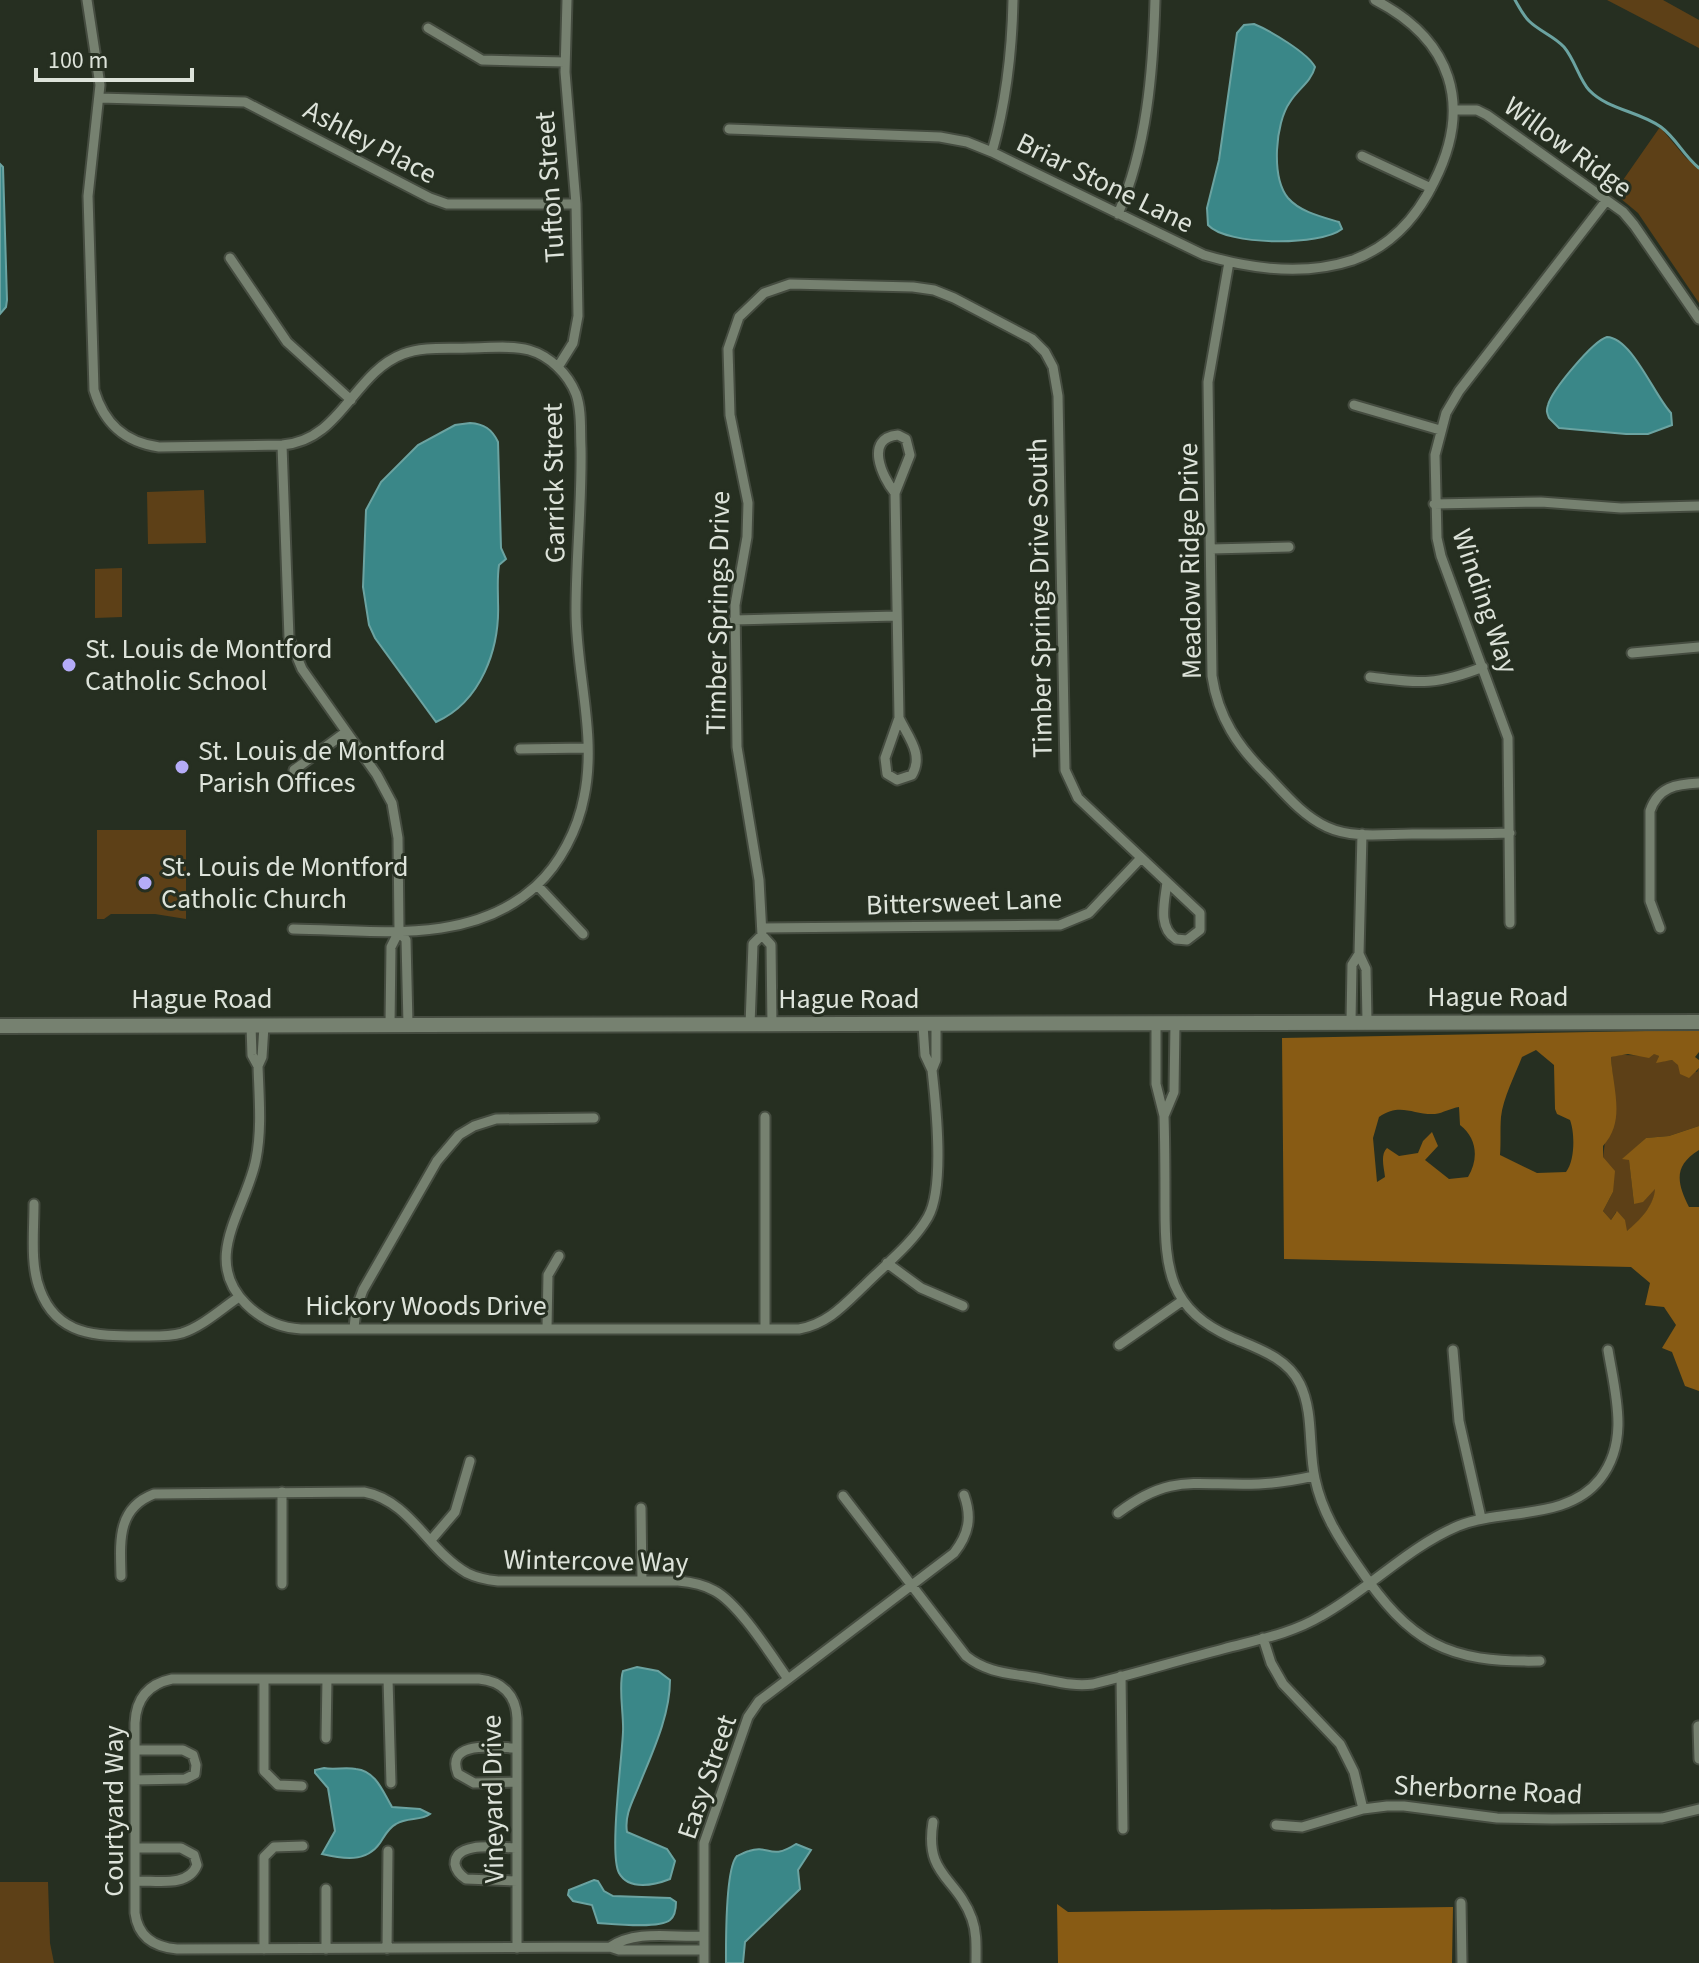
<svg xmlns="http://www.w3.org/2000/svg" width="1699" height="1963" viewBox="0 0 1699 1963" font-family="'Source Sans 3',sans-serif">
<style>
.green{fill:#5d4017}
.forest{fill:#885b14;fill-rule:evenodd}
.water{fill:#3a8788;stroke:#6ba3a1;stroke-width:2}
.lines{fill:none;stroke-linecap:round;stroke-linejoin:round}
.stream{stroke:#6ba3a1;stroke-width:3}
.street-casing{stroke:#454c40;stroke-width:13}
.secondary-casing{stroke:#454c40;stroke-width:18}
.street{stroke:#768170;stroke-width:9}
.secondary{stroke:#768170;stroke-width:14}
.poi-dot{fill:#b5acf8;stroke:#262f21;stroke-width:3}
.labels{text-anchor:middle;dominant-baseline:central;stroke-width:6;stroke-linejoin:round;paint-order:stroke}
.street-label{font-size:28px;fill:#dde3da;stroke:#262f21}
.poi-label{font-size:28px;fill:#dde3da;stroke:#262f21;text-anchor:start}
</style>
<rect width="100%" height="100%" fill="#262f21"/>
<path class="green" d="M1607,0H1663L1699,20V48Z
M1660,127L1686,158L1699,168V303L1638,213L1614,193Z
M204,490L206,543L148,544L147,492Z
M122,568V617L95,618V569Z
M97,830H186V919L155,914H111L104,919H97Z
M1653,1053L1659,1056L1657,1062L1672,1060L1697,1072L1699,1068V1126L1669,1136L1646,1138L1623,1159H1629L1634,1204L1656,1188C1654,1206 1640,1221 1626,1232L1616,1212L1611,1220L1603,1211L1613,1192L1603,1157L1613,1082L1611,1057C1627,1052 1639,1059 1653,1053Z
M0,1882H48L50,1943L54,1963H0Z"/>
<path class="forest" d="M1699,1030V1052L1695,1057L1699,1060V1068L1689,1078L1680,1074L1678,1065L1672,1060L1656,1063L1659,1056L1654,1054L1649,1058L1628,1054L1611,1057C1613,1090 1626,1121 1603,1146V1157L1615,1171L1613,1192L1603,1211L1611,1220L1617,1211L1625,1220L1627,1231C1639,1221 1654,1206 1655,1189L1643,1202L1634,1204L1629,1160L1622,1159L1646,1138L1669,1136L1699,1126V1150C1673,1166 1677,1183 1689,1207H1699V1391L1685,1386L1672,1352L1662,1348L1676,1325L1664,1307L1645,1305L1650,1283L1631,1267L1284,1259L1282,1038ZM1536,1050L1554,1065L1555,1109L1557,1114L1570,1120C1575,1133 1575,1161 1566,1172L1537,1173L1500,1155C1501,1143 1500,1129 1501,1117C1503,1098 1515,1075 1522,1057ZM1459,1107L1460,1125C1477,1138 1479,1159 1468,1177L1449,1179L1425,1160L1438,1146L1432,1132L1423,1141L1418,1153L1399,1156L1387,1148C1380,1155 1384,1167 1385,1177L1377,1182L1373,1138L1379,1117C1401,1102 1412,1115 1435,1114C1443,1113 1451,1108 1459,1107Z
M1057,1904L1068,1912L1453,1907L1452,1963H1058Z"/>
<path class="water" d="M1254,24C1269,30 1308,53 1315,67C1311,82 1298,89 1290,102C1275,123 1271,177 1288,198C1300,212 1322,217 1339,222L1342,229C1321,246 1227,246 1208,225L1207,208L1219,160L1237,33L1244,25Z
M0,164L3,167L7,300L6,307L0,314Z
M1607,337C1632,338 1654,395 1671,413L1672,425L1648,434H1626L1559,428L1549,418C1547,413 1546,411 1548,405C1552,390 1593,341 1607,337Z
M470,423C484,424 492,429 498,442L501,548L506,559L499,565C497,578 498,589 498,602C500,649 481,702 436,722L375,638L369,625L363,587L366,510L381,482L418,445L455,425Z
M637,1667L658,1671L670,1680C670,1715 653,1751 640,1783C634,1799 624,1814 627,1832L667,1849L675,1861L670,1879C655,1885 629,1891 619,1873C609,1855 622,1758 623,1732C624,1715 618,1686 623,1671Z
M324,1768C333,1770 346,1767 356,1769C376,1771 383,1792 392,1807L420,1809L430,1814C421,1821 407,1817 396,1824C388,1828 384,1837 380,1843C366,1863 343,1859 322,1854L335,1831L328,1788L315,1773V1770Z
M796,1844L811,1850L798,1870L800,1889L745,1942L743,1963H726C726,1944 725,1868 737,1856C738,1856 747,1851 749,1851C769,1844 770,1861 796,1844Z
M594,1880L598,1881L604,1891L613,1896L670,1898L676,1902C676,1908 675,1916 670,1920C659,1929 613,1924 598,1923L592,1905L573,1901L568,1895L569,1890Z"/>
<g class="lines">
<path class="stream" d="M1515,0C1519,7 1523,15 1529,21C1539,31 1554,36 1564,47C1575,60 1579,79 1589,90C1608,110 1639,111 1661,127C1676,138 1684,156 1699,168"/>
<defs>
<path id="street" d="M87,0L100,85L88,196L94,390C104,423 124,442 159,447L282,445C341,441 353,373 403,354C423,346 448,349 469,348C488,348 510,345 529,350C550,356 568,374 576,394C582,411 580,430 581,448C582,502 576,556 576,611C576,672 597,736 584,797C578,829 560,864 536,886C470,946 375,930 293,929
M428,28L482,60L565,62
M99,98L245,102L430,198L447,204H576
M1454,110H1477L1487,115L1623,212L1634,225L1699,319
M729,129L940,137L967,142L992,152L1204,255C1251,269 1305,276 1353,260C1391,246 1417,217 1434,182C1473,105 1452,40 1375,0
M992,152C1006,103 1012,50 1013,0
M1362,156L1431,188
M1118,214C1147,147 1153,72 1155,0
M230,258L287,342L351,400
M1229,262L1208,382L1212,676C1218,717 1238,747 1267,775C1285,794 1303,816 1327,827C1353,839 1385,834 1412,834C1445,834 1478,834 1510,833
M558,367L573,343L578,316L576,204L565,72L567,0
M1354,405L1440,430
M898,435L906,439L910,455L895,493C882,477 864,438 898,435Z
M282,445L289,638L302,669L377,775L392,803L398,838L399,931
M895,493L899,718
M1434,504L1541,502L1621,508L1699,506
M1211,549L1289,547
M734,620L897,616
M1632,653L1699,647
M1370,677C1419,683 1435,686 1483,667
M899,718C908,737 924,754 912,775L897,780L887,774L885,758Z
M520,749L587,748
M294,770L346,732
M1167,882L1200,913V930L1187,940L1176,939C1157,927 1165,901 1167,882Z
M537,885L583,934
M1510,923L1508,738L1441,556L1437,538L1435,455L1446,413L1459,391L1606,201
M762,928L1060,925L1089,913L1141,858
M1660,928L1650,901V811C1658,787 1676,784 1699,783
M762,935L759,880L737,747L735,605L747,537L748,503L730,415L728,349L739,317L764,293L790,284L913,287L934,290L954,298L1032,339L1045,352L1053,367L1058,396L1065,770L1078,798L1167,882
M1359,954L1362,834
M1351,1021L1352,965L1359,954L1366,969L1367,1021
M1156,1023V1084L1164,1116L1174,1092L1175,1023
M390,1024L391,947L399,931L406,940L408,1024
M750,1025L753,944L762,935L771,945L772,1025
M923,1025L925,1055L932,1070L936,1060V1025
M251,1026L252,1055L258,1066L262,1057L264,1026
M258,1066C259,1097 262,1129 256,1159C247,1208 200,1258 246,1304C262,1320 280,1328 301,1329H799C828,1324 845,1304 865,1285C886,1264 913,1243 928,1217C945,1187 936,1105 932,1070
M1164,1116C1165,1147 1165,1177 1165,1207C1165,1269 1169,1310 1231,1337C1256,1348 1287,1357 1300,1384C1314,1413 1308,1448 1315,1479C1322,1512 1339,1539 1358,1566C1410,1643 1447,1663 1540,1661
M34,1204C34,1231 30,1265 40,1290C57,1336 97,1336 138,1336C153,1336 168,1337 182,1333C203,1326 221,1309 239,1297
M887,1263L921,1288L963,1306
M354,1328L356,1309L363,1290L437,1161L459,1135L474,1126L496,1119L594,1118
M547,1328L548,1275L559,1256
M765,1329V1117
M1119,1345L1182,1301
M1453,1350L1459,1421L1481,1518
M843,1496L966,1656C986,1672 1006,1673 1031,1677C1052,1680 1071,1687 1093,1684C1137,1673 1180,1660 1223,1649C1256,1640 1291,1634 1321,1616C1368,1590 1408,1547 1458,1526C1503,1508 1567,1521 1600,1479C1630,1441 1615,1393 1608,1350
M641,1508L642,1581
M1118,1513C1173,1471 1198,1487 1259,1484C1278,1483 1296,1480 1314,1476
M431,1540L455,1512L470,1461
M121,1576C120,1541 117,1508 154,1494L364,1492C411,1501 428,1551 467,1573C477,1578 488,1580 498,1581H678C691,1582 703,1584 715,1591C739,1604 771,1655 788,1679
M282,1584V1492
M1263,1638L1271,1663L1283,1684L1340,1744L1354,1772L1363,1809
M1121,1676L1123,1829
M264,1679V1771L278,1785L302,1786
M388,1679L391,1783
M1698,1726L1699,1759
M326,1738L327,1679
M517,1748C498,1748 444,1739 458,1774L474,1783L517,1782
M135,1750H183L193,1755L196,1765L195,1774L185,1779L135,1780
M933,1822C924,1876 957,1877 972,1919C977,1933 976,1948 976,1963
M1276,1825L1302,1827L1363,1809L1387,1806H1404L1497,1818L1552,1819L1662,1818L1699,1809
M135,1848H181L194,1855L197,1865C188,1888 156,1880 135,1881
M517,1848C501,1848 455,1840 455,1864C456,1871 460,1875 466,1879L517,1881
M326,1889V1949
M1461,1903L1462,1963
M704,1936C674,1938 637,1929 610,1947L619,1950H704
M517,1948V1718C516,1695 502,1681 479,1679H172C148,1684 136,1699 135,1723V1913C138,1937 154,1947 177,1949L610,1947
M264,1949V1857L274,1847L303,1846
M387,1949L388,1851
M704,1963V1843L748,1717L759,1701L771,1692L954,1553C969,1534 972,1517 964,1495"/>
<path id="secondary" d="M0,1026L1699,1022"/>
</defs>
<use href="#street" class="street-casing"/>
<use href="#secondary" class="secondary-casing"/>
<use href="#street" class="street"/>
<use href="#secondary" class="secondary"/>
</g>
<g class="poi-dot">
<circle cx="69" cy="665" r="8"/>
<circle cx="182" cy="767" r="8"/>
<circle cx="145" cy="883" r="8"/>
</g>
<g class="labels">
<g class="street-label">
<text transform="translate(370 142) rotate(28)">Ashley Place</text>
<text transform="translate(1568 147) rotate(36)">Willow Ridge</text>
<text transform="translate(1105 183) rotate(26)">Briar Stone Lane</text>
<text transform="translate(550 187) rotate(-94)">Tufton Street</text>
<text transform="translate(554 483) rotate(-91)">Garrick Street</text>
<text transform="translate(1190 561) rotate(-91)">Meadow Ridge Drive</text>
<text transform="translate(1040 598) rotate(-91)">Timber Springs Drive South</text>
<text transform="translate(1485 601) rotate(71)">Winding Way</text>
<text transform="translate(718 613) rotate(-89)">Timber Springs Drive</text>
<text transform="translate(964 902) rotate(-2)">Bittersweet Lane</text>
<text x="1498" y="997">Hague Road</text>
<text x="202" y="999">Hague Road</text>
<text x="849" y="999">Hague Road</text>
<text x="426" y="1306">Hickory Woods Drive</text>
<text transform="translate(596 1561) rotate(1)">Wintercove Way</text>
<text transform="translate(707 1777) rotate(-71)">Easy Street</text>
<text transform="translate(1488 1790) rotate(3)">Sherborne Road</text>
<text transform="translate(493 1799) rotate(-91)">Vineyard Drive</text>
<text transform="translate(114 1811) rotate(-90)">Courtyard Way</text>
</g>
<g class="poi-label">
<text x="85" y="649">St. Louis de Montford<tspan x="85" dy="32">Catholic School</tspan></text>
<text x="198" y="751">St. Louis de Montford<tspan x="198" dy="32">Parish Offices</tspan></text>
<text x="161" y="867">St. Louis de Montford<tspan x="161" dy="32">Catholic Church</tspan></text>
</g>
</g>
<path d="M36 68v12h156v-12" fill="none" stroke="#dde3da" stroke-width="4"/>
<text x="48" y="68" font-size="24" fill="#dde3da" stroke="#262f21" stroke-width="6" paint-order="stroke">100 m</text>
</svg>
